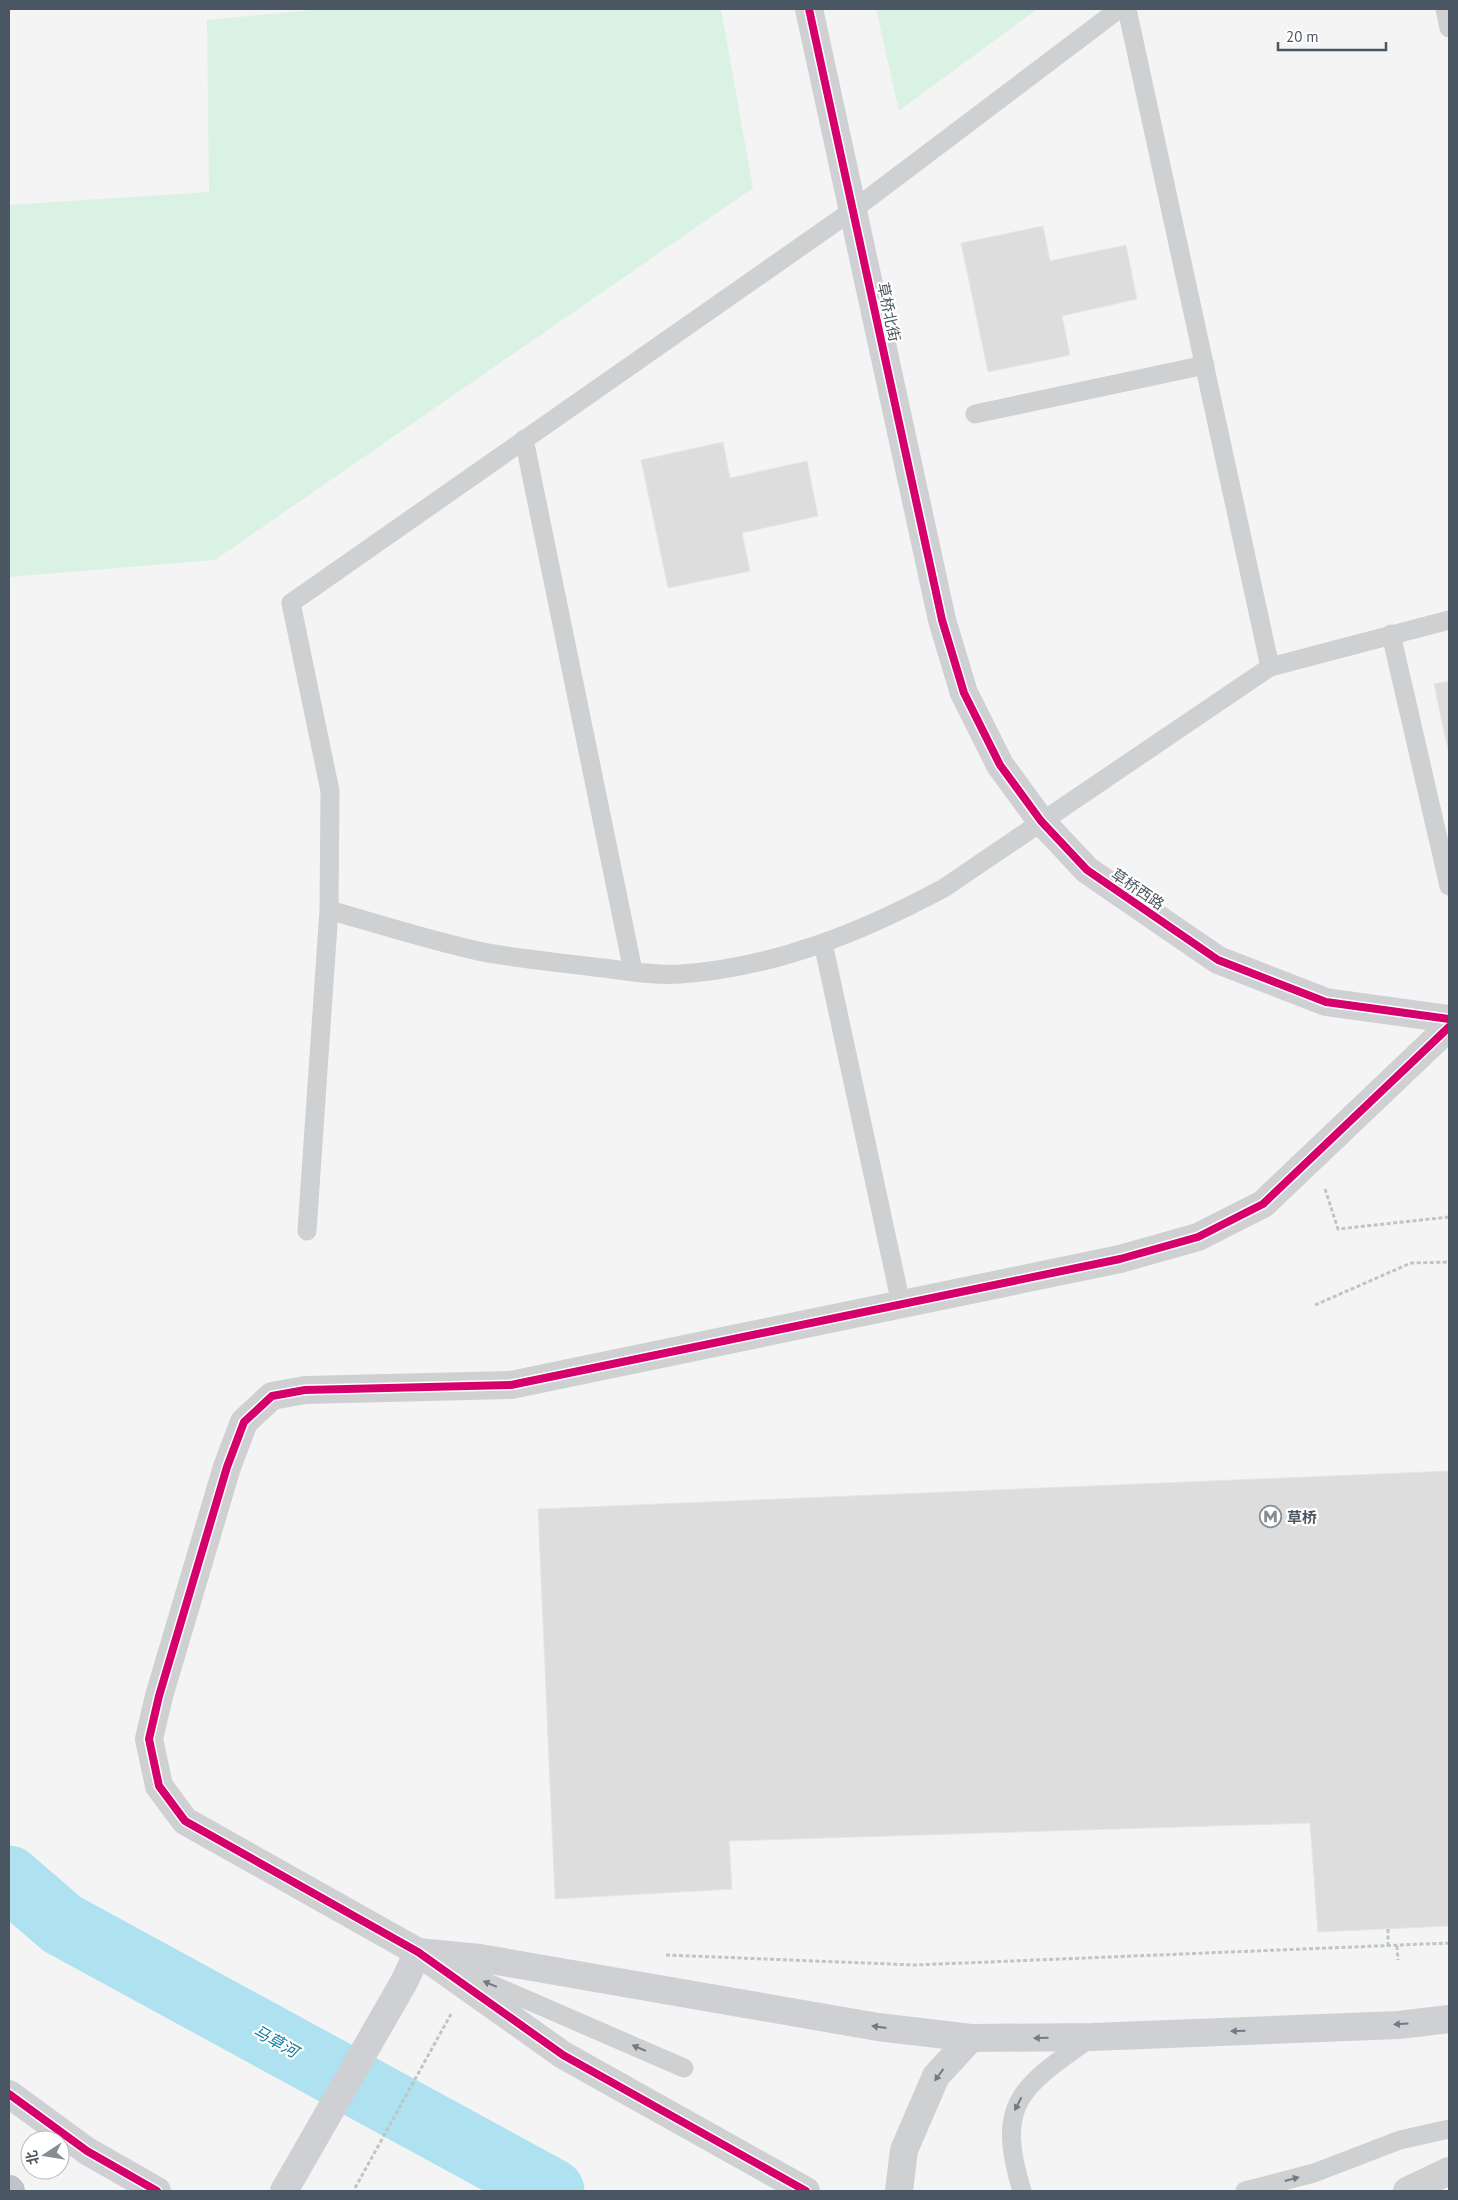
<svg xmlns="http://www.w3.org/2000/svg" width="1458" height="2200" viewBox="0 0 1458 2200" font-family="'PT Sans','Noto Sans SC',sans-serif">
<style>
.green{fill:#d9f2e3}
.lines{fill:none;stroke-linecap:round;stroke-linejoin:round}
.river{stroke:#aee2f0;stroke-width:65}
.building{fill:#ddddde;stroke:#e5e6e7}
.highway-casing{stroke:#b9bec3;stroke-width:30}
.path{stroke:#bcc7c4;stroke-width:3;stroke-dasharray:4 2.5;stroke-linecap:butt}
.lane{stroke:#ced0d2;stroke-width:19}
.street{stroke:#ced0d2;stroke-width:28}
.secondary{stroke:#ced0d4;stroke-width:28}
.highway{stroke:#bec4c9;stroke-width:28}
.cycleway-casing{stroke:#fff;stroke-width:11}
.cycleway{stroke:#d6006c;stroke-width:8}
.oneway{fill:#727b83}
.oneway2{fill:#727b84}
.labels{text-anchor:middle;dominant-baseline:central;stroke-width:4.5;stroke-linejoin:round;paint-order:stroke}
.street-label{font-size:15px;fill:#4a5661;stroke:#fff}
.poi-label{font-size:15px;font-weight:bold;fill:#4a5661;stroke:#fff;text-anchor:start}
.water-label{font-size:16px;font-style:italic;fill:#0c7c9b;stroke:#fff}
</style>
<rect width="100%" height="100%" fill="#f4f4f4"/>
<path class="green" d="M322,9H721L753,188L215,560L9,577V205L209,192L207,20Z
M876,9H1037L899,111Z"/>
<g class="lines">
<path class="river" d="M9,1878L62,1924L552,2191"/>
</g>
<path class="building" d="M1043,226L1050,261L1126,245L1137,299L1062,316L1070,355L988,372L961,243Z
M723,442L730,478L807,461L818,516L742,533L750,571L668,588L641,460Z
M1449,681V755L1434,684Z
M1449,1471V1926L1318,1932L1310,1823L729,1841L732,1889L555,1899L538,1509Z"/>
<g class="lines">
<defs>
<path id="highway" d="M9,2190L10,2191"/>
</defs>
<use href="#highway" class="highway-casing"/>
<path class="path" d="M1325,1189L1338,1229L1449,1217
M1315,1305L1411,1263L1449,1262
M1388,1946V1928
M1397,1946L1398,1960
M666,1955L915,1965L1449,1943
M355,2188L451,2014"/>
<path class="lane" d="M1127,9L1270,667
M1445,9L1449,28
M975,414L1205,365
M524,439L633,971
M1391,634L1449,886
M329,910C378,924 428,940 478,951C516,959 556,962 594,967C622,970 652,976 680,974C774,968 862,932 944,888L1270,667L1449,620
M823,943L901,1304
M307,1231L329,910L330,791L291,603L853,210L1119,9
M458,1970L684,2068
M1022,2191C994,2101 1023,2086 1092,2037
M1245,2191L1314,2173L1400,2140L1449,2129"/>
<path class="street" d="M806,2191L563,2055L418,1952L185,1821L159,1786L149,1739L159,1696L227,1467L244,1422L272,1396L305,1390L511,1385L1120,1259L1198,1237L1263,1204L1449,1027
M899,2191L904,2150L936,2076L971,2038
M1407,2191L1449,2171"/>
<path class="secondary" d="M809,9L942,620L964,693L1000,765L1041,821L1087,870L1218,960L1326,1002L1449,1019
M9,2094L87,2151L157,2191
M284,2191L404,1982L418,1952L480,1958L878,2027L971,2038L1092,2037L1399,2025L1449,2019"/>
<use href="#highway" class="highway"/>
<defs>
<path id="cycleway" d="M809,9L942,620L964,693L1000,765L1041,821L1087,870L1218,960L1326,1002L1449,1019
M9,2094L87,2151L157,2191
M806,2191L563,2055L418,1952L185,1821L159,1786L149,1739L159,1696L227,1467L244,1422L272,1396L305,1390L511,1385L1120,1259L1198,1237L1263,1204L1449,1027"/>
</defs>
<use href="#cycleway" class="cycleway-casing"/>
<use href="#cycleway" class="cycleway"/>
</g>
<defs><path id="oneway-solid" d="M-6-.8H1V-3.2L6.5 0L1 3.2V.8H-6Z" transform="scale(1.25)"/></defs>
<g class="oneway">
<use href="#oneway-solid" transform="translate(490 1984) rotate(-157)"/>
<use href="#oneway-solid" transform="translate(639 2048) rotate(-157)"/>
<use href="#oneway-solid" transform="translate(939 2075) rotate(126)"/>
<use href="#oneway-solid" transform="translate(1018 2104) rotate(117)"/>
<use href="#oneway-solid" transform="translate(1292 2179) rotate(-15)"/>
</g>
<g class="oneway2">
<use href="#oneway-solid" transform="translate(1401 2024) rotate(176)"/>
<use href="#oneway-solid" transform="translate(879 2027) rotate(-172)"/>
<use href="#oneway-solid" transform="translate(1238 2031) rotate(178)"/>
<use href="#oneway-solid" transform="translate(1041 2038) rotate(179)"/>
</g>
<defs>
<symbol id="metro-ring" viewBox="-11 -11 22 22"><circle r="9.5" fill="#fff" stroke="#868d94" stroke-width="1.5"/><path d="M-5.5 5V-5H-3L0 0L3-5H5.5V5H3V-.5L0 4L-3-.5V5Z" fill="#868d94"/></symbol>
</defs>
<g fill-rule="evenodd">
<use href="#metro-ring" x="1258" y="1504" width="25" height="25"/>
</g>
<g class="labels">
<g class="street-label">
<text transform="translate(889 312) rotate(78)">草桥北街</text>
<text transform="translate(1138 889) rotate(34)">草桥西路</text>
</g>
<g class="poi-label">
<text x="1287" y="1517">草桥</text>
</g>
<g class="water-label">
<text transform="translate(276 2041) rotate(29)">马草河</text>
</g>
</g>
<rect width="1458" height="2200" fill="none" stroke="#4a5661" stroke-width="20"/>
<g transform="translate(45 2155) rotate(258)"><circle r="24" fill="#ffffff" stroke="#b7bbc0"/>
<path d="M0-4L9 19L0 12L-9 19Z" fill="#868d94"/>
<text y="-8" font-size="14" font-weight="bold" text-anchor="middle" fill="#4a5661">北</text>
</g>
<path d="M1278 42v8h108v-8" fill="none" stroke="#4a5661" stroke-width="2.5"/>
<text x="1286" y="42" font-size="15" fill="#4a5661" stroke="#ffffff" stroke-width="4" paint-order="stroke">20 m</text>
</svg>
